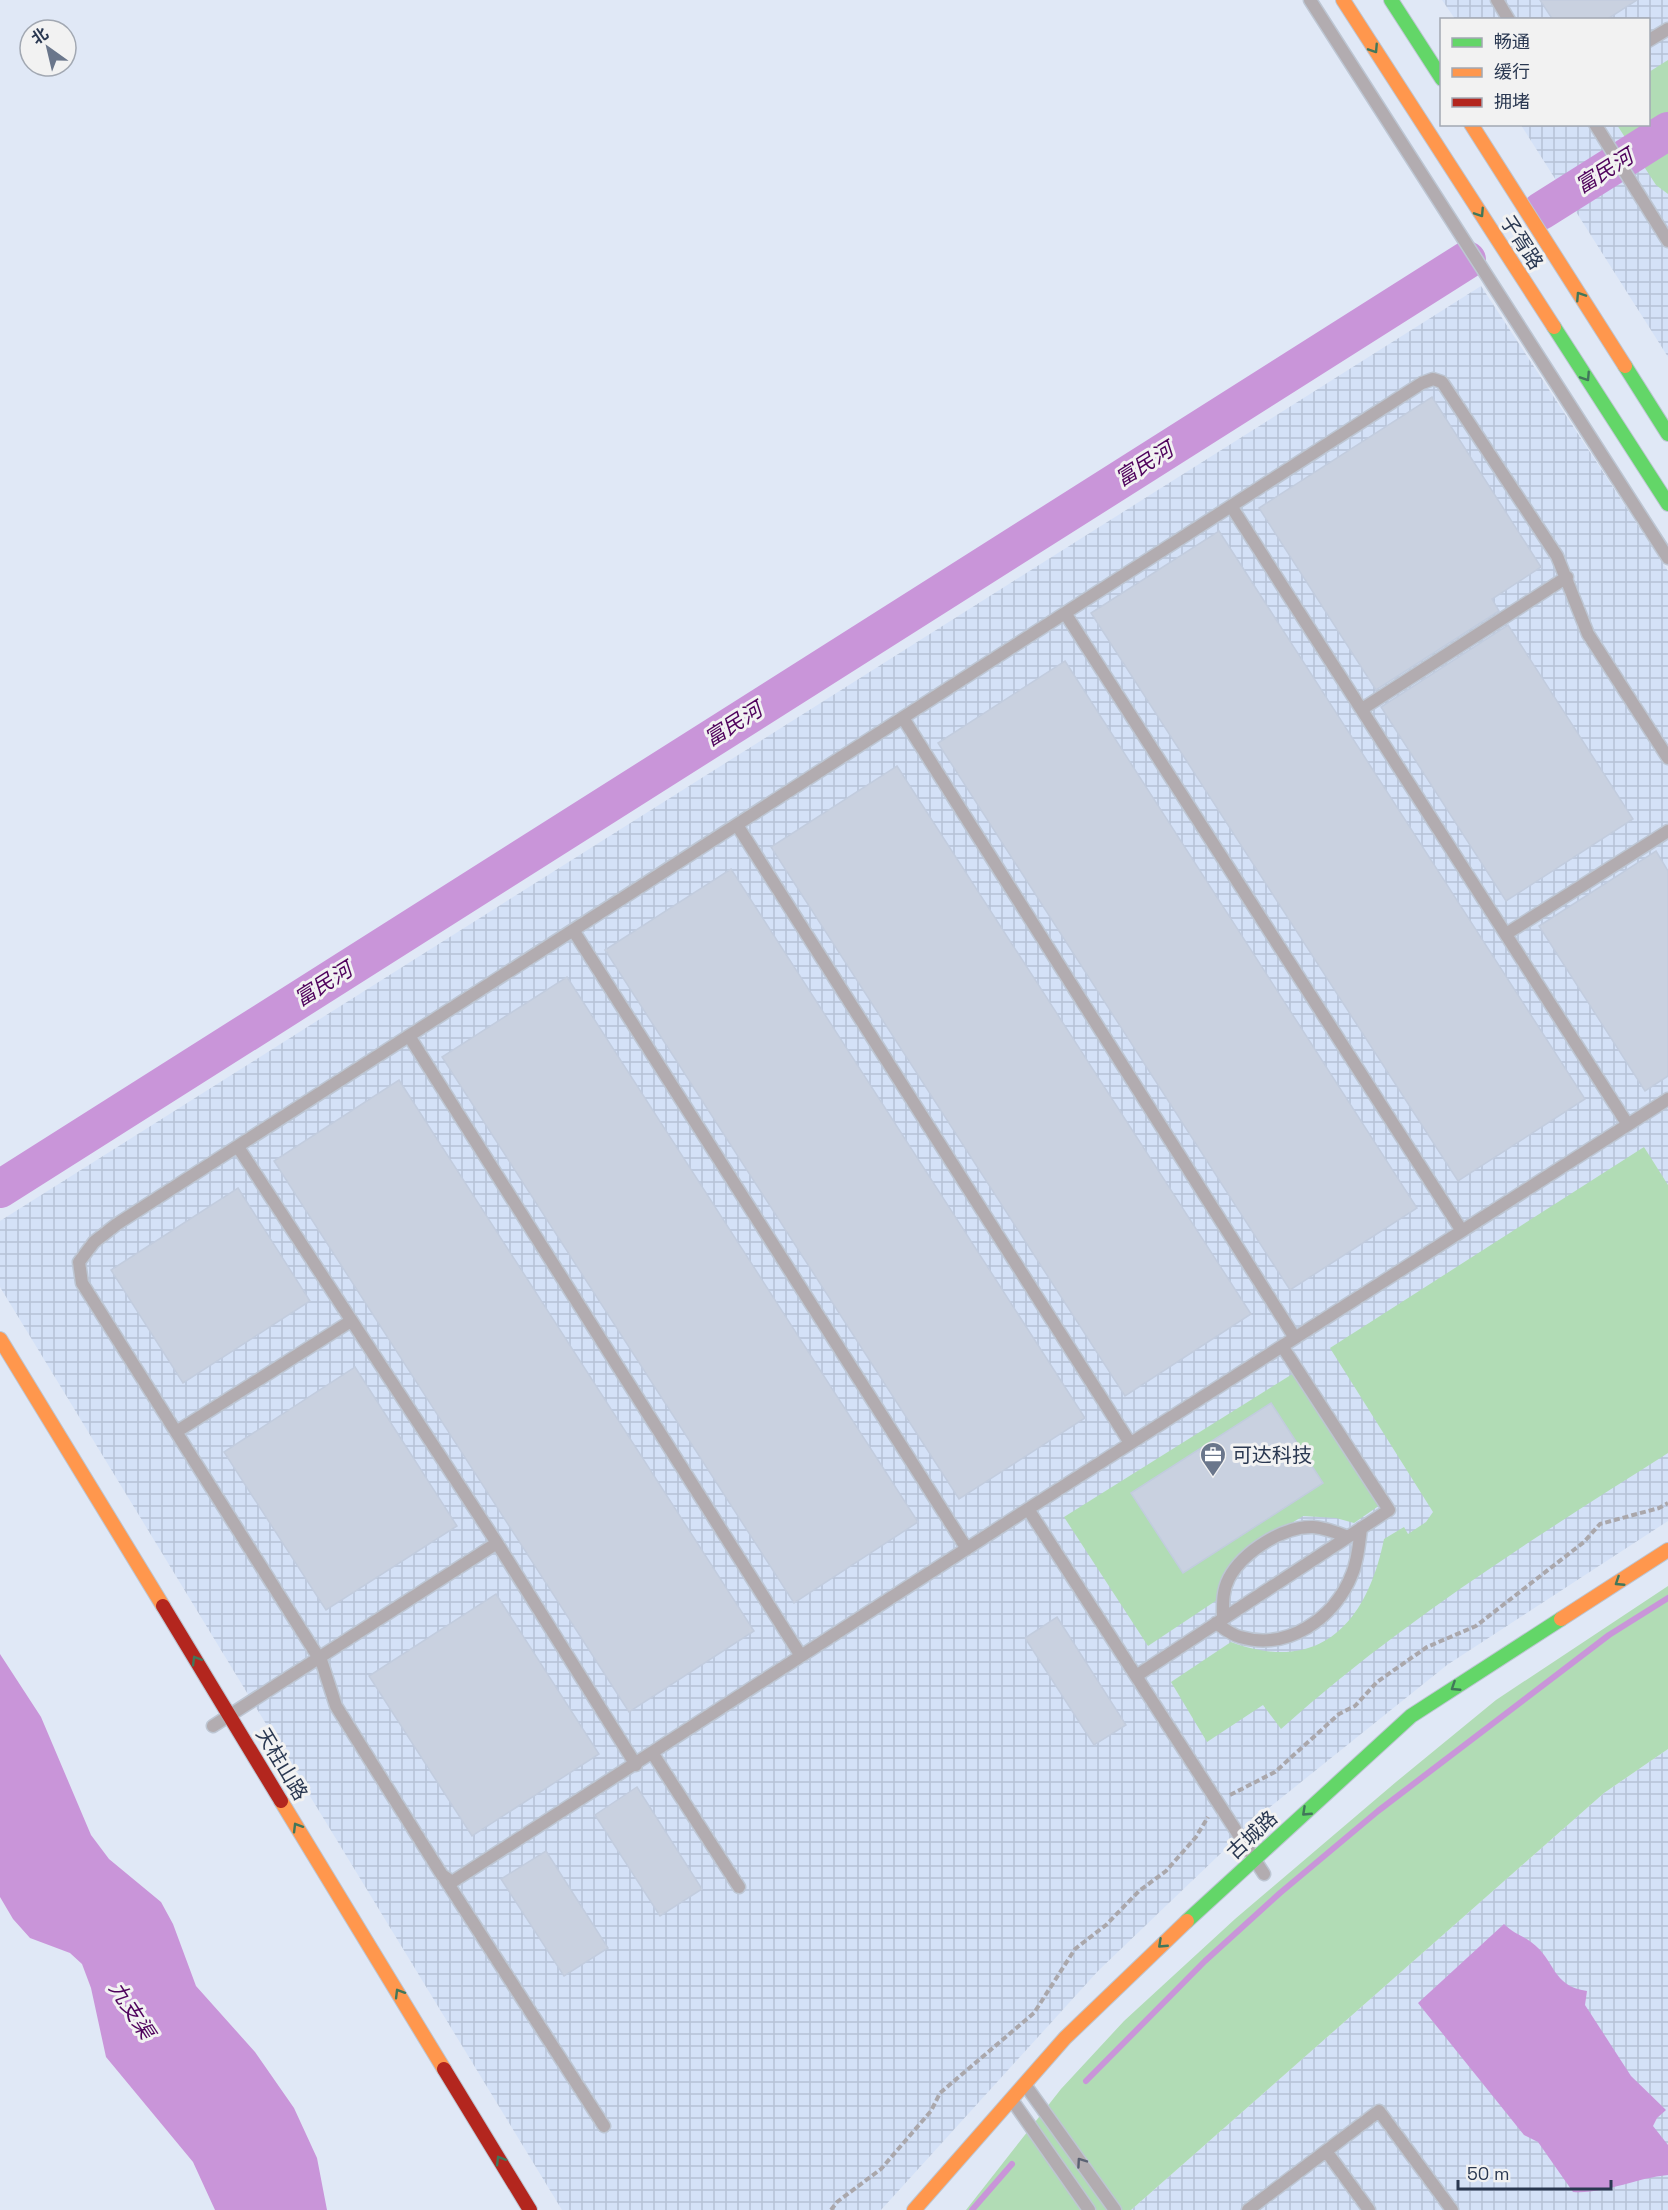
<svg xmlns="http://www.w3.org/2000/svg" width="1668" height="2210" viewBox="0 0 1668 2210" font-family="'Space Grotesk','Noto Sans SC',sans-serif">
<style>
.industrial{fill:url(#industrial-grid)}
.green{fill:#b1dcb5}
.water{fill:#c995d9}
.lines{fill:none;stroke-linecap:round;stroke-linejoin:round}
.stream{stroke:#c995d9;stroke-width:6}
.river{stroke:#c995d9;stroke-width:38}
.building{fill:#c9d1e0;stroke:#c2ccde;stroke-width:1.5}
.lane-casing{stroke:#bdc6d3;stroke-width:15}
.fast-casing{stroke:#bdc6d3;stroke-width:16}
.slow-casing{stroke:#bdc6d3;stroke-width:16}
.jam-casing{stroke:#bdc6d3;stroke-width:16}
.path{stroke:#aaa7ab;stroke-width:4;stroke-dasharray:6 3;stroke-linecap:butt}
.lane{stroke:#b2acb0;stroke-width:12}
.fast{stroke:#63d668;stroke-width:14}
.slow{stroke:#ff974d;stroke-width:14}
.jam{stroke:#b3261e;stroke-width:14}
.oneway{stroke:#41775a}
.oneway2{stroke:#5a6172}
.labels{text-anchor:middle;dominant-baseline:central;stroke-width:6;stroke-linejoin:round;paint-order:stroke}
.street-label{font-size:20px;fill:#2a3851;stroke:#f2f2f2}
.poi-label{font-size:20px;fill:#2a3851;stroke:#f2f2f2;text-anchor:start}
.water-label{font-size:21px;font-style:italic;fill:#4f025c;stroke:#f2f2f2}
</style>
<defs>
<pattern id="industrial-grid" width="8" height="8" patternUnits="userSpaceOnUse" patternTransform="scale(1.5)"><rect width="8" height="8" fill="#d4e1f7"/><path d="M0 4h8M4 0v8" fill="none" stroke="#b6c2d6"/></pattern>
</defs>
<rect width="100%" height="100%" fill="#e0e8f6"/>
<path class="industrial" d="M1442,0H1668V357L1521,125L1648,124V20L1455,19Z
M1481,286L1668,571V1521L1447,1665L1265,1811L1098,1971L881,2210H562L0,1287V1221Z
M1668,1749V2210H1131L1604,1793Z"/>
<path class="green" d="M1668,60V194L1656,185L1617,125L1648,124L1649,72Z
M1644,1147L1668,1185V1453C1534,1538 1399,1623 1281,1729L1263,1705L1207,1742L1171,1682L1231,1642C1320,1675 1367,1623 1384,1539L1404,1527L1408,1534L1426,1522L1433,1512L1330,1348Z
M1294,1373L1380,1505L1354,1523L1336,1518L1303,1516L1242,1554L1217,1600L1148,1646L1064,1517Z
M1668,1586V1749L1604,1793L1131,2210H966L1061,2089L1124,2021L1235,1919L1396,1782L1496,1700Z"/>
<path class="water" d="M0,1654L41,1717L91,1835L109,1859L161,1902L173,1924L196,1986L255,2052L294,2108L317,2158L327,2210H215L193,2162L106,2057L91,1988L82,1964L70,1953L30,1938L13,1919L0,1897Z
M1504,1924C1513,1933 1521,1935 1531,1942C1556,1960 1551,1986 1587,1991L1585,2005L1631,2076L1666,2110L1657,2118L1653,2126L1668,2145V2175C1635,2178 1606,2194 1573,2192L1538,2142L1524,2135L1418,2003Z"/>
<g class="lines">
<path class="stream" d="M1086,2081L1205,1961L1280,1893L1378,1811L1609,1635L1668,1598
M972,2210L1012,2164"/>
<path class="river" d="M1541,211L1668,131
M0,1189L1467,260"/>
</g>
<path class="building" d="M1540,0H1637L1606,20H1553Z
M1432,397L1541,567L1492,599L1499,611L1376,690L1259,508Z
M1219,531L1585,1099L1458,1181L1091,613Z
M1508,625L1633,819L1506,901L1381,707Z
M1065,661L1417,1208L1290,1290L938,743Z
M897,766L1251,1314L1125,1396L771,847Z
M1656,851L1668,871V1076L1645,1091L1539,926Z
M731,869L1085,1418L959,1499L605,950Z
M567,977L918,1522L794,1603L442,1057Z
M399,1080L754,1631L629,1712L274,1161Z
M238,1188L310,1301L183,1383L111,1270Z
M355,1367L457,1526L326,1610L224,1452Z
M1271,1403L1323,1483L1183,1573L1131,1493Z
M496,1594L599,1754L472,1836L369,1676Z
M1057,1617L1126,1725L1094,1745L1025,1638Z
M637,1787L702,1889L660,1916L595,1815Z
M546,1851L608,1948L564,1976L501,1879Z"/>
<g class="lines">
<defs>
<path id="lane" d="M1310,0L1668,558
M1497,0L1509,20
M1648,41L1668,29
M1595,124L1668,241
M1231,506L1628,1125
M1065,613L1462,1231
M1362,709L1567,577
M903,718L1295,1338
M1668,758L1588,634L1557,556L1442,382L1433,379L1422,383L117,1224L94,1242L79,1262L82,1283L322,1663L336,1706L442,1875L452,1882L1028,1509L1668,1099
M737,825L1130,1443
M573,930L967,1549
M1506,934L1668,831
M409,1036L801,1656
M238,1147L497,1543L636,1765
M176,1432L351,1321
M1028,1509L1264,1874
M1223,1618C1223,1605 1222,1591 1229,1578C1243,1552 1283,1526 1313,1527C1325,1528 1336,1532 1348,1537
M1216,1623C1223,1628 1232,1635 1240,1637C1288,1651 1335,1618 1352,1574C1358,1560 1359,1544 1361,1528
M1136,1676L1389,1510L1282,1346
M213,1726L497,1543
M653,1754L739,1887
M445,1879L604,2126
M1026,2086L1115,2210
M1012,2100L1089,2210
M1326,2151L1369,2210
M1248,2210L1379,2111L1452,2210"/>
<path id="fast" d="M1391,0L1442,79
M1554,327L1668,504
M1625,366L1668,434
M1187,1921L1411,1716L1561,1619"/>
<path id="slow" d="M1343,0L1554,327
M1471,124L1625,366
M0,1339L163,1606
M1561,1619L1668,1550
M281,1801L444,2069
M914,2210L1065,2038L1187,1921"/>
<path id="jam" d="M163,1606L281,1801
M444,2069L530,2210"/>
</defs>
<use href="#lane" class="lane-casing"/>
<use href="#fast" class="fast-casing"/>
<use href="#slow" class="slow-casing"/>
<use href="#jam" class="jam-casing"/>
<path class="path" d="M1230,1795L1275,1772L1339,1714L1355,1706L1377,1682L1427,1647L1476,1626L1584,1542L1600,1524L1659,1508L1668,1503
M831,2210L837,2202L881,2169L931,2111L940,2093L1034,2013L1075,1949L1106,1925L1139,1891L1166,1871L1196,1837L1208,1817"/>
<use href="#lane" class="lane"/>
<use href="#fast" class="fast"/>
<use href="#slow" class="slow"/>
<use href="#jam" class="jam"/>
</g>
<defs><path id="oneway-chevron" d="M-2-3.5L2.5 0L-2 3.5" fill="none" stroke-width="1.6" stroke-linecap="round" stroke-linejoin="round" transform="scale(1.5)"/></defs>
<g class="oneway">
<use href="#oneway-chevron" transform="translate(1374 49) rotate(57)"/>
<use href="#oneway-chevron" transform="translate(1480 213) rotate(57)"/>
<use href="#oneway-chevron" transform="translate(1580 296) rotate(-123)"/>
<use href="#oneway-chevron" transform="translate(1586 377) rotate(57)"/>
<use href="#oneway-chevron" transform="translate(1619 1582) rotate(147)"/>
<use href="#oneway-chevron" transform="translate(196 1660) rotate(-121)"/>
<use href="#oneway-chevron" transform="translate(1455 1687) rotate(147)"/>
<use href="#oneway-chevron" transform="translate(1306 1812) rotate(137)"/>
<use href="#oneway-chevron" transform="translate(297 1827) rotate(-121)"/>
<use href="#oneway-chevron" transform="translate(1162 1944) rotate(137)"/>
<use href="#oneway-chevron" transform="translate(399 1993) rotate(-121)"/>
<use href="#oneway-chevron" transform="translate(500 2160) rotate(-121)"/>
</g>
<use class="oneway2" href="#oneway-chevron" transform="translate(1081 2162) rotate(-125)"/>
<defs>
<symbol id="office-pin" viewBox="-11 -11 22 30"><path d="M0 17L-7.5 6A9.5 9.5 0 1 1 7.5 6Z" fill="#6a768b" stroke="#f2f2f2"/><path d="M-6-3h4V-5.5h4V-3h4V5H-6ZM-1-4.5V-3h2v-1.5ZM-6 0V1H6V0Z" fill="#fff"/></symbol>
</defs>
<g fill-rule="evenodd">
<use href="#office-pin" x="1198" y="1440" width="30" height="40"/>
</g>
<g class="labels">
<g class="street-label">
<text transform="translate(1522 242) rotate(57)">子胥路</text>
<text transform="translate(282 1764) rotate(59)">天柱山路</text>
<text transform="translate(1252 1835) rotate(-43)">古城路</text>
</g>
<g class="poi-label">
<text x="1232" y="1455">可达科技</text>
</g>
<g class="water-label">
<text transform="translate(1604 171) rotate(-32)">富民河</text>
<text transform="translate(1144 464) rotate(-32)">富民河</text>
<text transform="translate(733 724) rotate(-32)">富民河</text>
<text transform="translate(323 984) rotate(-32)">富民河</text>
<text transform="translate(132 2010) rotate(57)">九支渠</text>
</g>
</g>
<rect x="1440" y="18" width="210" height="108" fill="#f2f2f2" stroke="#a2a8b2" stroke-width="1.5"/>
<rect x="1452" y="38" width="30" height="9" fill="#63d668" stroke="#a2a8b2" stroke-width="1.5"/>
<text x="1494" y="48" font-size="18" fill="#2a3851">畅通</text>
<rect x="1452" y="68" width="30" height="9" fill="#ff974d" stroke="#a2a8b2" stroke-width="1.5"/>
<text x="1494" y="78" font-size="18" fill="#2a3851">缓行</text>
<rect x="1452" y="98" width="30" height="9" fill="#b3261e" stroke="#a2a8b2" stroke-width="1.5"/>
<text x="1494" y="108" font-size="18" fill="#2a3851">拥堵</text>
<g transform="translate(48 48) rotate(326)"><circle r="28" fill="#f2f2f2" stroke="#a2a8b2" stroke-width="1.5"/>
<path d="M0-4.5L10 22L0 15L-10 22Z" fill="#6a768b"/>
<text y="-9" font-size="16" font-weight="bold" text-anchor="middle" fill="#2a3851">北</text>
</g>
<path d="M1458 2180v9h153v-9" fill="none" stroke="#2a3851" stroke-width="3"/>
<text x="1467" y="2180" font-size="18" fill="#2a3851" stroke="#f2f2f2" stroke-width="4.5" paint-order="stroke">50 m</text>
</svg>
